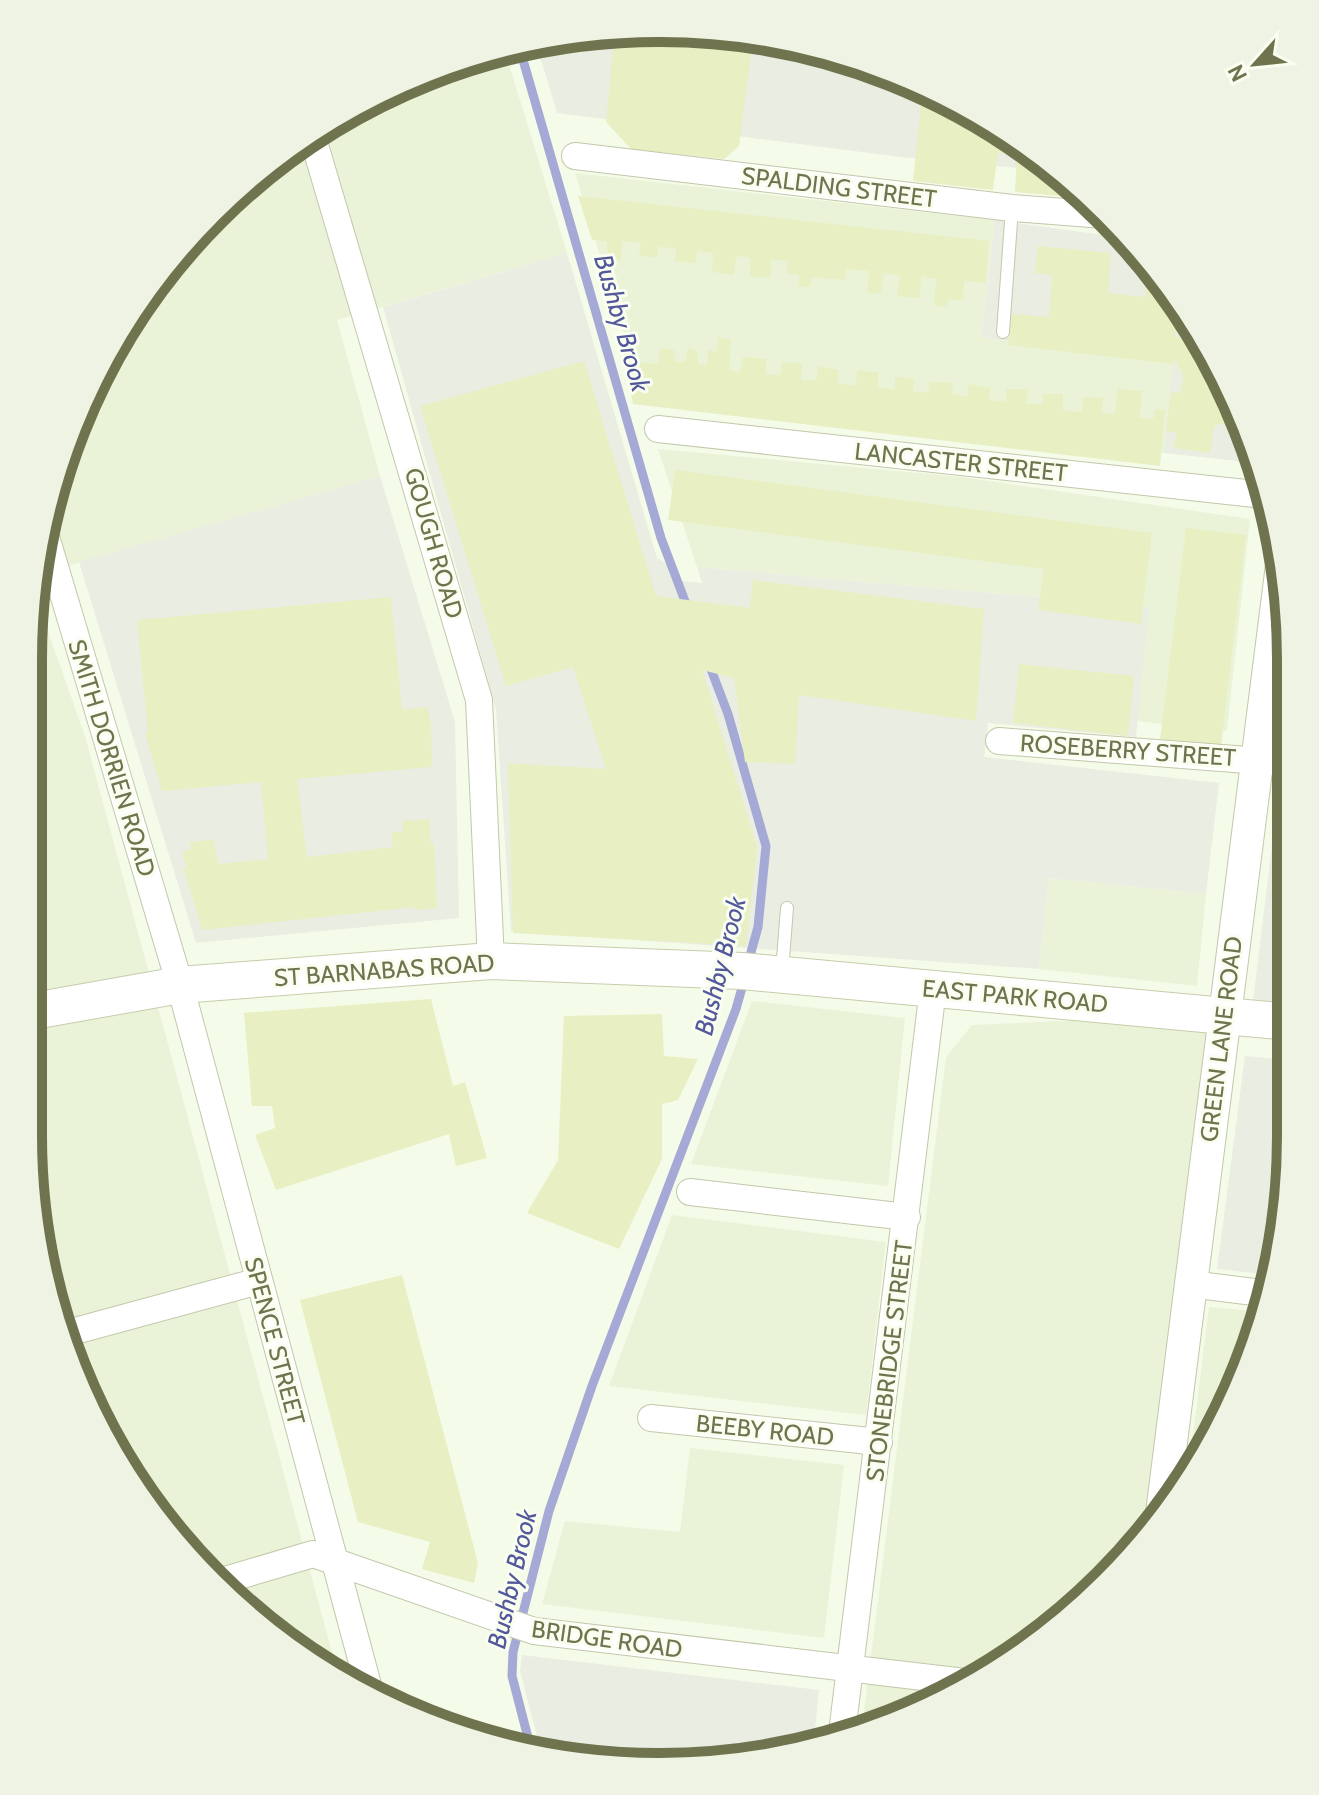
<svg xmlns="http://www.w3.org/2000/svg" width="1319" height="1795" viewBox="0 0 1319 1795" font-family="Cabin,sans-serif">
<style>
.residential{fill:#eaf3d8}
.industrial{fill:#eaede2}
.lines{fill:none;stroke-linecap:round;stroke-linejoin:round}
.stream{stroke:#a5a9d5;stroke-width:9}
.building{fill:#e8efc2}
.service-casing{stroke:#c2c8aa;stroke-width:14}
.minor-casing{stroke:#c2c8aa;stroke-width:28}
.tertiary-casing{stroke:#c2c8aa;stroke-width:34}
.secondary-casing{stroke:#c7cdab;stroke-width:38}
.service{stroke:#fff;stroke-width:12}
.minor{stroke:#fff;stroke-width:26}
.tertiary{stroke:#fff;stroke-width:32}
.secondary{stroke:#fff;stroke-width:36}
.labels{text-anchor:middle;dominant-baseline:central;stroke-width:6;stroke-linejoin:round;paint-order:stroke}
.street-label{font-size:24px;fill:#70744e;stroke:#f9fef0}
.water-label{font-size:26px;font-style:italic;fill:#53589b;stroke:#f9fef0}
.rim{fill:none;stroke:#70744e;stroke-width:10}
</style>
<rect width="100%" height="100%" fill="#f5fbe9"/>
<path class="residential" d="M504,48L567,253L337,320L380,476L36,575L49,497L135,308L275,158L381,93Z
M575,173L995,220L981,337L1174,364L1164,453L640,388Z
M658,449L962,477L1250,519L1227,731L1137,721L1148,607L697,567Z
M34,592L85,736L337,1671L213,1582L113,1452L50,1299L28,1135L29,619Z
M1049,878L1206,894L1197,986L1039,969Z
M752,1001L905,1018L888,1186L691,1164Z
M1224,1014L1190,1284L1142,1541L1044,1637L901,1719L862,1728L946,1057L972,1025Z
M672,1215L886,1242L866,1415L609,1386Z
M1209,1307L1264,1312L1207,1451L1188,1476Z
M690,1448L844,1465L824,1638L542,1604L565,1521L680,1532Z"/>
<path class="industrial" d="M619,29L742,33L863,62L976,113L1059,172L901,157L557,113L536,43Z
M995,220L1126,238L1161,275L1243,418L1255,463L1164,453L1173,364L981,337Z
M567,253L657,558L666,563L672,580L702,583L697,567L1149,607L1136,737L988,723L984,757L1219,783L1206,894L1049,878L1039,969L511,931L496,709L383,307Z
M380,476L455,722L459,918L196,943L79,562Z
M1279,789H1287L1288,1004L1253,1001Z
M1245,1056L1289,1060L1290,1177L1273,1275L1217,1269Z
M522,1655L819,1690L814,1739L701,1766L542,1755L520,1671Z"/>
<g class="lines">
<path class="stream" d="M519,46L661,538L688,609
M709,664L728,714L766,846L758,927L748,963
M532,1753L512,1676L513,1652L549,1511L592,1386L736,1009L745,977"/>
</g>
<path class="building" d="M615,30L742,33L827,53L752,46L739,146L724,159L631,149L606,122Z
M923,89L976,113L1076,185L1089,199L1015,192L1017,156L998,153L993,190L913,181Z
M578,196L989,241L986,283L964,281L963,300L948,299L946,307L934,305L936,279L921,276L920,298L897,296L900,275L884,273L881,294L867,292L869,271L846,269L845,280L812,277L810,287L798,286L799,275L787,273V261L771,260L770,278L750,276V258L736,256L734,275L712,272L713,253L697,251L696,263L675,261L676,248L658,247V257L639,256L641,243L622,241L621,261L608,260L607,241L592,240Z
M1038,246L1111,253L1108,293L1145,297L1148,262L1179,306L1175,337L1198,340L1211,362L1206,377H1220L1245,426L1219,424L1214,427L1210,453L1174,448L1176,432H1166L1171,392L1181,393L1183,375L1174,358V364L1008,345L1012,314L1049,317L1052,275L1035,273Z
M718,337L731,340L729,370L740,373L743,357L766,359V374L780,375L782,362L802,364L801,380H816L819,366L838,370V383L856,386L857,371L878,372V387L895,390V377L914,379L913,391L928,393L930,382L953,383L952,393L968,397V384L990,388L989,400L1006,402V389H1028L1026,404H1043V394H1063V411L1082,412L1083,397L1103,398L1102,413L1115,414L1118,389L1142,391L1139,417L1153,419L1155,410L1165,409L1160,466L633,404L624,361L658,364L660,348L674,350L675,362H685L688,348L697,351L698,364L707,366L708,350L717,352Z
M584,361L656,596L750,608L753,580L984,609L976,721L799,695L795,764L745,762L734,678L702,670L757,847L746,946L513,933L508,763L606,769L573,667L506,686L420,406Z
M675,470L1152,533L1141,624L1038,610L1044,569L668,520Z
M1186,528L1246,535L1221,746L1160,739Z
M391,597L402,709L427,707L431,724L432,767L297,779L307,857L393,847L391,832L403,831L402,821L429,819L431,844L434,843L437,908L415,910V907L202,930L183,867H187L182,852L191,849L189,842L213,840L218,864L268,859L261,782L162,791L145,733H148L137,620Z
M1019,664L1134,676L1128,736L1013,723Z
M431,999L453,1086L465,1082L487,1158L456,1166L449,1134L276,1190L255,1135L275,1128L272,1106H252L244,1013Z
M662,1014L664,1056L698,1059L678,1100L662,1104V1159L619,1249L527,1213L558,1160L564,1016Z
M402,1275L478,1563L474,1583L422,1569L430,1542L358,1522L300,1300Z"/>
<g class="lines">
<defs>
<path id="service" d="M1003,332L1012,208
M782,971L787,908"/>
<path id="minor" d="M312,135L479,700L491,961
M575,156L1012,208L1104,215
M658,429L1264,495
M44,530L180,985L371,1696
M999,741L1287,763
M690,1192L907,1217
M1190,1284L1270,1294
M64,1334L259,1281
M651,1418L879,1442
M215,1583L313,1554L534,1631L965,1682
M842,1733L933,989"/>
<path id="tertiary" d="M1162,1513L1282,565"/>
<path id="secondary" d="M28,1012L180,985L491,961L742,971L1289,1022"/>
</defs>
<use href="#service" class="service-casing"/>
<use href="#minor" class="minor-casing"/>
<use href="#tertiary" class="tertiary-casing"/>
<use href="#secondary" class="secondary-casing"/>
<use href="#service" class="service"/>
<use href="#minor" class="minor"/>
<use href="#tertiary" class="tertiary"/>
<use href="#secondary" class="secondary"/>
</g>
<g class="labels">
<g class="street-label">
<text transform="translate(839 187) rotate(7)">SPALDING STREET</text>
<text transform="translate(961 462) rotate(6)">LANCASTER STREET</text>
<text transform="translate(434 543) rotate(74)">GOUGH ROAD</text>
<text transform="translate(1128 750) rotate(4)">ROSEBERRY STREET</text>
<text transform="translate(112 758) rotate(73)">SMITH DORRIEN ROAD</text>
<text transform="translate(384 970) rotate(-4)">ST BARNABAS ROAD</text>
<text transform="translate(1015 996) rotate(5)">EAST PARK ROAD</text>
<text transform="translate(1221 1039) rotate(-83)">GREEN LANE ROAD</text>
<text transform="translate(275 1341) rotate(75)">SPENCE STREET</text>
<text transform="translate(889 1361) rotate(-83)">STONEBRIDGE STREET</text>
<text transform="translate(765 1430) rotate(6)">BEEBY ROAD</text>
<text transform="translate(607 1639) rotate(8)">BRIDGE ROAD</text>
</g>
<g class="water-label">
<text transform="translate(622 323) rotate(74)">Bushby Brook</text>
<text transform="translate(720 966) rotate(-76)">Bushby Brook</text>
<text transform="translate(512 1579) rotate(-77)">Bushby Brook</text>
</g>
</g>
<path d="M0 0H1319V1795H0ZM659 42H660A617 617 0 0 1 1277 659V1136A617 617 0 0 1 660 1753H659A617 617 0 0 1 42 1136V659A617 617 0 0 1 659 42Z" fill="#eef3e3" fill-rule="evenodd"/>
<path class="rim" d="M659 42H660A617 617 0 0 1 1277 659V1136A617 617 0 0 1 660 1753H659A617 617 0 0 1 42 1136V659A617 617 0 0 1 659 42Z"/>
<g transform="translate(1255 64) rotate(243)" stroke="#f9fef0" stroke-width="6" paint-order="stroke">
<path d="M0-6L14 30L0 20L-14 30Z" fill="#70744e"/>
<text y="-12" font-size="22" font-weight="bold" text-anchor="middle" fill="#70744e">N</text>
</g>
</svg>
